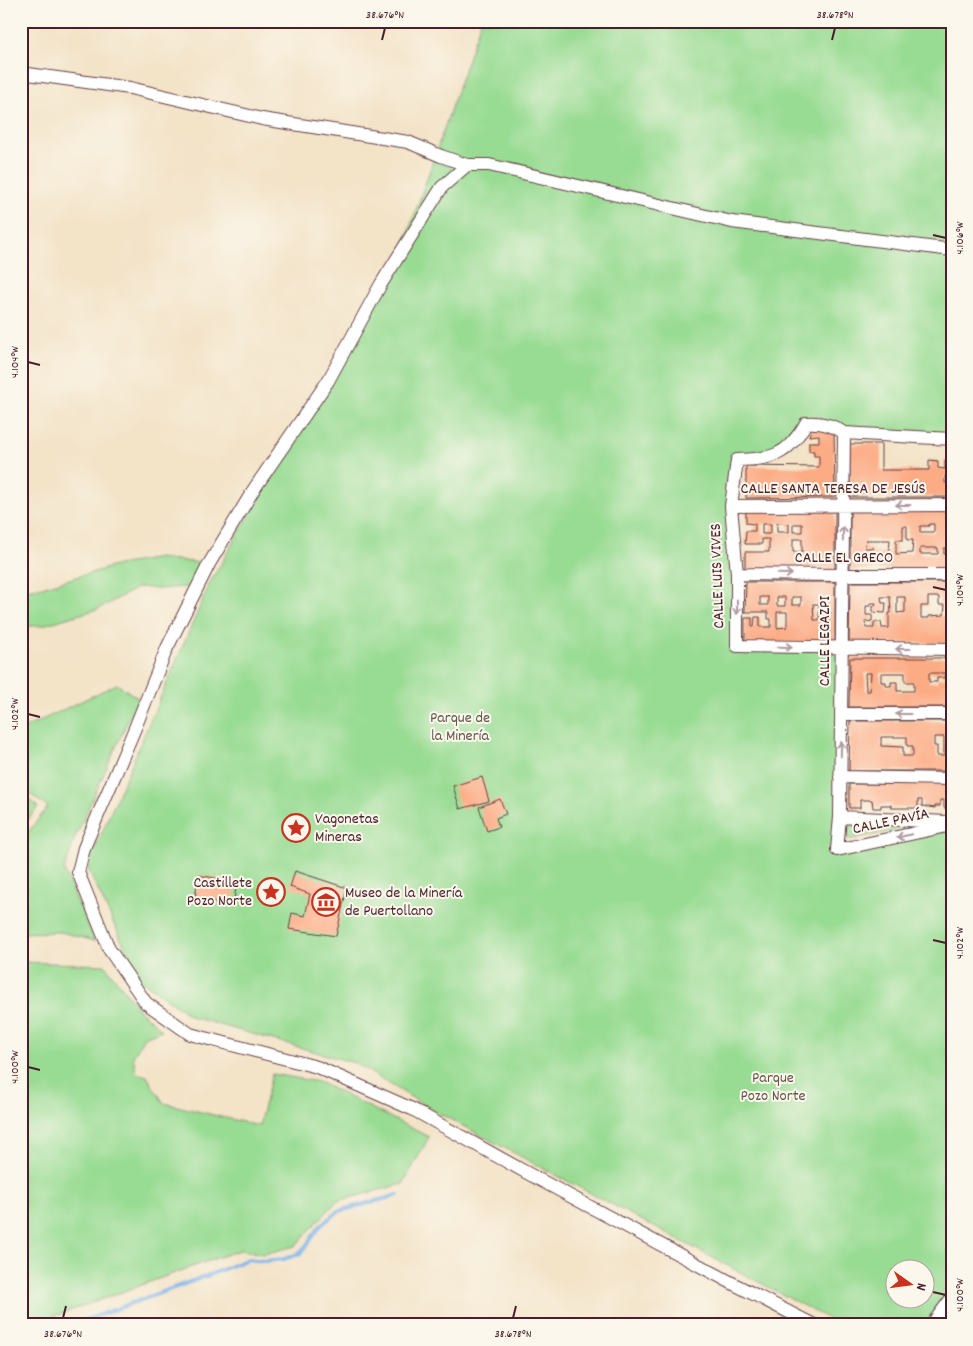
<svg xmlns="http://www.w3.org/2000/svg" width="973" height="1346" viewBox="0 0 973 1346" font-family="Dekko,sans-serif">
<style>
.green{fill:#98db93;stroke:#717d5f;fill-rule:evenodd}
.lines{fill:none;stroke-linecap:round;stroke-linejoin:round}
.stream{stroke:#7ab1e9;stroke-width:4}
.building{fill:#fcac85;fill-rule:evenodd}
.minor-casing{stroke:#633c42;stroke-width:14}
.tertiary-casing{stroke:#633c42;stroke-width:18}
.minor{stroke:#fff;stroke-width:12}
.tertiary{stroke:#fff;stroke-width:16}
.oneway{stroke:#ae9aa0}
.ticks{fill:none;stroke:#4a1f2b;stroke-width:2}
.labels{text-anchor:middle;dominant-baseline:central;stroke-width:4;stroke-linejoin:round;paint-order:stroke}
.street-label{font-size:16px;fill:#4a1f2b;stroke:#fbf7ec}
.park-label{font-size:16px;fill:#61574a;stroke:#fbf7ec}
.poi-label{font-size:16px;fill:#4a1f2b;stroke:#fbf7ec;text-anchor:start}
.neatline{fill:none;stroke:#4a1f2b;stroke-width:2}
.ticks-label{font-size:12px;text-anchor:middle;fill:#4a1f2b}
</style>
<rect width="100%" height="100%" fill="#fbf7ec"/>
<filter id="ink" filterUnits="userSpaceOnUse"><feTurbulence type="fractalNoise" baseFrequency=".02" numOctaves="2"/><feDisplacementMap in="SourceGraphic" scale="10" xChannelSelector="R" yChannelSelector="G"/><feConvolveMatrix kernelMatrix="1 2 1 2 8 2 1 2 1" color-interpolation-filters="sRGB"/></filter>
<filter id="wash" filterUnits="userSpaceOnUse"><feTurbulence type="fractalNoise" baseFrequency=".0096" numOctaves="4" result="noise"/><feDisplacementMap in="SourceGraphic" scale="20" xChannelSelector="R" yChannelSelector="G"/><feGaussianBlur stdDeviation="1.12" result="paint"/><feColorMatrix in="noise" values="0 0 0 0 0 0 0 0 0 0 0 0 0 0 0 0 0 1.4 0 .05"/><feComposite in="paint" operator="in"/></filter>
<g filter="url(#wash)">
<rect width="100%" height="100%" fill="#f3e3c7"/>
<path class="green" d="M481,21H952V439L836,427L817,416L806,423L790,446L737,460V646L842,648L837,850L952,825V1325H840L429,1108L355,1063L192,1017L140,979L87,867L211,581L402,251ZM896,1268H926V1298H896Z
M159,558L209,564L198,586L159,589L139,587L98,609L43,625L21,627V591L42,587L118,565Z
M117,684L138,698L74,840L64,871L95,941L61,932L21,933V841L48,807L21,788V730Z
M21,793L38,807L21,829Z
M847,824L931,825L865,836L854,839H847Z
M21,962L105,965L140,1011L162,1030L144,1037L133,1056L136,1073L147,1076L153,1087L164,1103L259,1126L272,1074L319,1082L429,1137L403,1184L337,1201L295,1246L264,1254L239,1250L30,1325H21Z"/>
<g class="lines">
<path class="stream" d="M72,1325L209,1275L248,1259L264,1261L284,1259L301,1253L321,1225L339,1211L398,1195"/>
</g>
<g id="blocks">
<path class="building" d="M812,427L834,432L835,497L746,498V466L819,467V456H814V451H809V442H819V435L809,436Z
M850,444H881V470H929V460L938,461V468L945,469V460H952V476H945V483L952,482V497H850Z
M746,509L835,510V569H745V552H769V539H762V544H745L746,531H755V524L746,523ZM777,523L789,524V532H777ZM762,524H771V532H769V534H762ZM793,524H802V532H793ZM793,539H802V552H793Z
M850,510L952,511V548H944V554H952V569L850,570ZM929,524H934V532H920V526H929ZM903,526H907V540H913L912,553L896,554V540H903ZM866,540H890L889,553H872L873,548H865ZM920,548H938V554H920Z
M746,582H835V642L745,643V618H752V627H754L755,617H760V627H771V619H768V612H745ZM760,597H768V605H760ZM777,597H785V606H777ZM792,597H801V605H792ZM813,604H819V620H814ZM777,612H787V627L777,628Z
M850,582H952V643H849ZM881,597H890L891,613H889V628H882L881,622H874V628H866L865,622L872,621V615H866V606H870V603H876L875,606H873V612L885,613L886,603H882ZM897,597H905V612L897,613ZM928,597H939V605H945L944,615L929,616V618H921V606H928Z
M850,658H952V707H849ZM865,673H871L870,691H866ZM881,673H905V682H914V691H897V682H891V686H886V682H881ZM929,673H945L944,678H937V682H929Z
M850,721H952V771H849ZM881,737H907V746H913V756H903V747L881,746ZM934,737H944V756H937V746H934Z
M482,777L489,801L460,809L453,786Z
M849,784H952V808H944V800H940V806H935V808L922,806V800H918V808H891V805H881V808H873L872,800H860V808H849Z
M500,799L506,814L496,818L499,827L487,831L479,807Z
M295,871L347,888L336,936L289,929L292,913L305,916L310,894L290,887Z
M198,875L237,882L233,905L195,899Z"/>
</g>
</g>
<g filter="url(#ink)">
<use href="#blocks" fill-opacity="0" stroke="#633c42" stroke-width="1"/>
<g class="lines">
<defs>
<path id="minor" d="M21,73L130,88L262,119L408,142L441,156L467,165H489L732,222L952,250
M467,165L442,187L381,284L328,381L254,489L209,564L167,648L135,728L84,848L78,872L109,949L146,1003L190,1034L317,1067L412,1109L529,1174L732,1283L814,1325
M844,433L840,817L837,850L952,825
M952,439L844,433C832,424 820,422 806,423C787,456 773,459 737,460L731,506L952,505
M731,506L737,574V646L952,649
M737,574L842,575H952
M841,714H952
M840,777L952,779
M840,817L947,822"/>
<path id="tertiary" d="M934,1325L952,1301"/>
</defs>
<use href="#minor" class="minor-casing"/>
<use href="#tertiary" class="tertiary-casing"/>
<use href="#minor" class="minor"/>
<use href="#tertiary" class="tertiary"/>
</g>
<defs><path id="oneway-shaft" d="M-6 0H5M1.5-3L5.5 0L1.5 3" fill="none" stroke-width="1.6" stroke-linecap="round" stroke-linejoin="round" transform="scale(1.25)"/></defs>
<g class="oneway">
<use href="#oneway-shaft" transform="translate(903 505) rotate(-180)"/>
<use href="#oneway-shaft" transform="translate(843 534) rotate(-89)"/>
<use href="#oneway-shaft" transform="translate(785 574) rotate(1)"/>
<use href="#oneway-shaft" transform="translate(737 607) rotate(90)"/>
<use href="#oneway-shaft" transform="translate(785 647) rotate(1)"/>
<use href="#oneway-shaft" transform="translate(903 649) rotate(-180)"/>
<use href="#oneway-shaft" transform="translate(903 714) rotate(-180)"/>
<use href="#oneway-shaft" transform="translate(841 749) rotate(-89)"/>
<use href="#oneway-shaft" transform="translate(904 836) rotate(167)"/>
</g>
</g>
<path class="ticks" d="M382,40L385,28M832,40L835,28M933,235L946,238M28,362L40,365M933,587L946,590M28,714L40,717M933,940L946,943M28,1067L40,1070M933,1292L946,1295M63,1318L66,1306M513,1318L516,1306"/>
<defs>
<symbol id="sight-ring" viewBox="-11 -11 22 22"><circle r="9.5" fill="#fbf7ec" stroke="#c8321e" stroke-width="1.5"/><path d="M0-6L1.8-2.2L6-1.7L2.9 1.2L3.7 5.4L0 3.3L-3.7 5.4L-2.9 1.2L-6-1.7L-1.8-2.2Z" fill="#c8321e"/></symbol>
<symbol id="museum-ring" viewBox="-11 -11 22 22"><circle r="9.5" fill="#fbf7ec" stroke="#c8321e" stroke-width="1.5"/><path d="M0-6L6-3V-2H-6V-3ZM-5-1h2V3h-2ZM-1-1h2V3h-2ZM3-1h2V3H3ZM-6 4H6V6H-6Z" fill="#c8321e"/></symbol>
</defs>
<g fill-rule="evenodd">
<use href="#sight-ring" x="280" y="812" width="32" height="32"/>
<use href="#sight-ring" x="255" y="876" width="32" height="32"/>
<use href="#museum-ring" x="310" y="886" width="32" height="32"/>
</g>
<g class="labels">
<g class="street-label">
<text x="833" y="489">CALLE SANTA TERESA DE JESÚS</text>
<text x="844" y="558">CALLE EL GRECO</text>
<text transform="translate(718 576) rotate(-92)">CALLE LUIS VIVES</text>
<text transform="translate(825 641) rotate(-90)">CALLE LEGAZPI</text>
<text transform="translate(891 822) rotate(-12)">CALLE PAVÍA</text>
</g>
<g class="park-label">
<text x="460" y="718">Parque de<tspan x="460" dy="18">la Minería</tspan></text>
<text x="773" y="1078">Parque<tspan x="773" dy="18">Pozo Norte</tspan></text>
</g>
<g class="poi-label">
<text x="315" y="819">Vagonetas<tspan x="315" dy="18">Mineras</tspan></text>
<text x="252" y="883" text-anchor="end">Castillete<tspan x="252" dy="18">Pozo Norte</tspan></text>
<text x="345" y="893">Museo de la Minería<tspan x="345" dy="18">de Puertollano</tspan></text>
</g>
</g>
<rect width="973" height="1346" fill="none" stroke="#fbf7ec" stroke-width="55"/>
<g transform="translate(910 1284) rotate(104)"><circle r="24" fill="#fbf7ec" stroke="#b4a19f"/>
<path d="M0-4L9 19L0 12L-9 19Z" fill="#c8321e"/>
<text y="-8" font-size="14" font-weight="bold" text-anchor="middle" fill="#4a1f2b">N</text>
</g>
<rect x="28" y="28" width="918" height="1290" class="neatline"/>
<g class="ticks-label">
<text x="385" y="18">38.676°N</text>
<text x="835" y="18">38.678°N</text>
<text transform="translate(959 238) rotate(-90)" y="4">4.106°W</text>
<text transform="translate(14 362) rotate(-90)" y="4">4.104°W</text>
<text transform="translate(959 590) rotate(-90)" y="4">4.104°W</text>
<text transform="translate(14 714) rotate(-90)" y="4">4.102°W</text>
<text transform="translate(959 943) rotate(-90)" y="4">4.102°W</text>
<text transform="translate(14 1067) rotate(-90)" y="4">4.100°W</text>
<text transform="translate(959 1295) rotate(-90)" y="4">4.100°W</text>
<text x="63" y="1337">38.676°N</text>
<text x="513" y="1337">38.678°N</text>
</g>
</svg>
